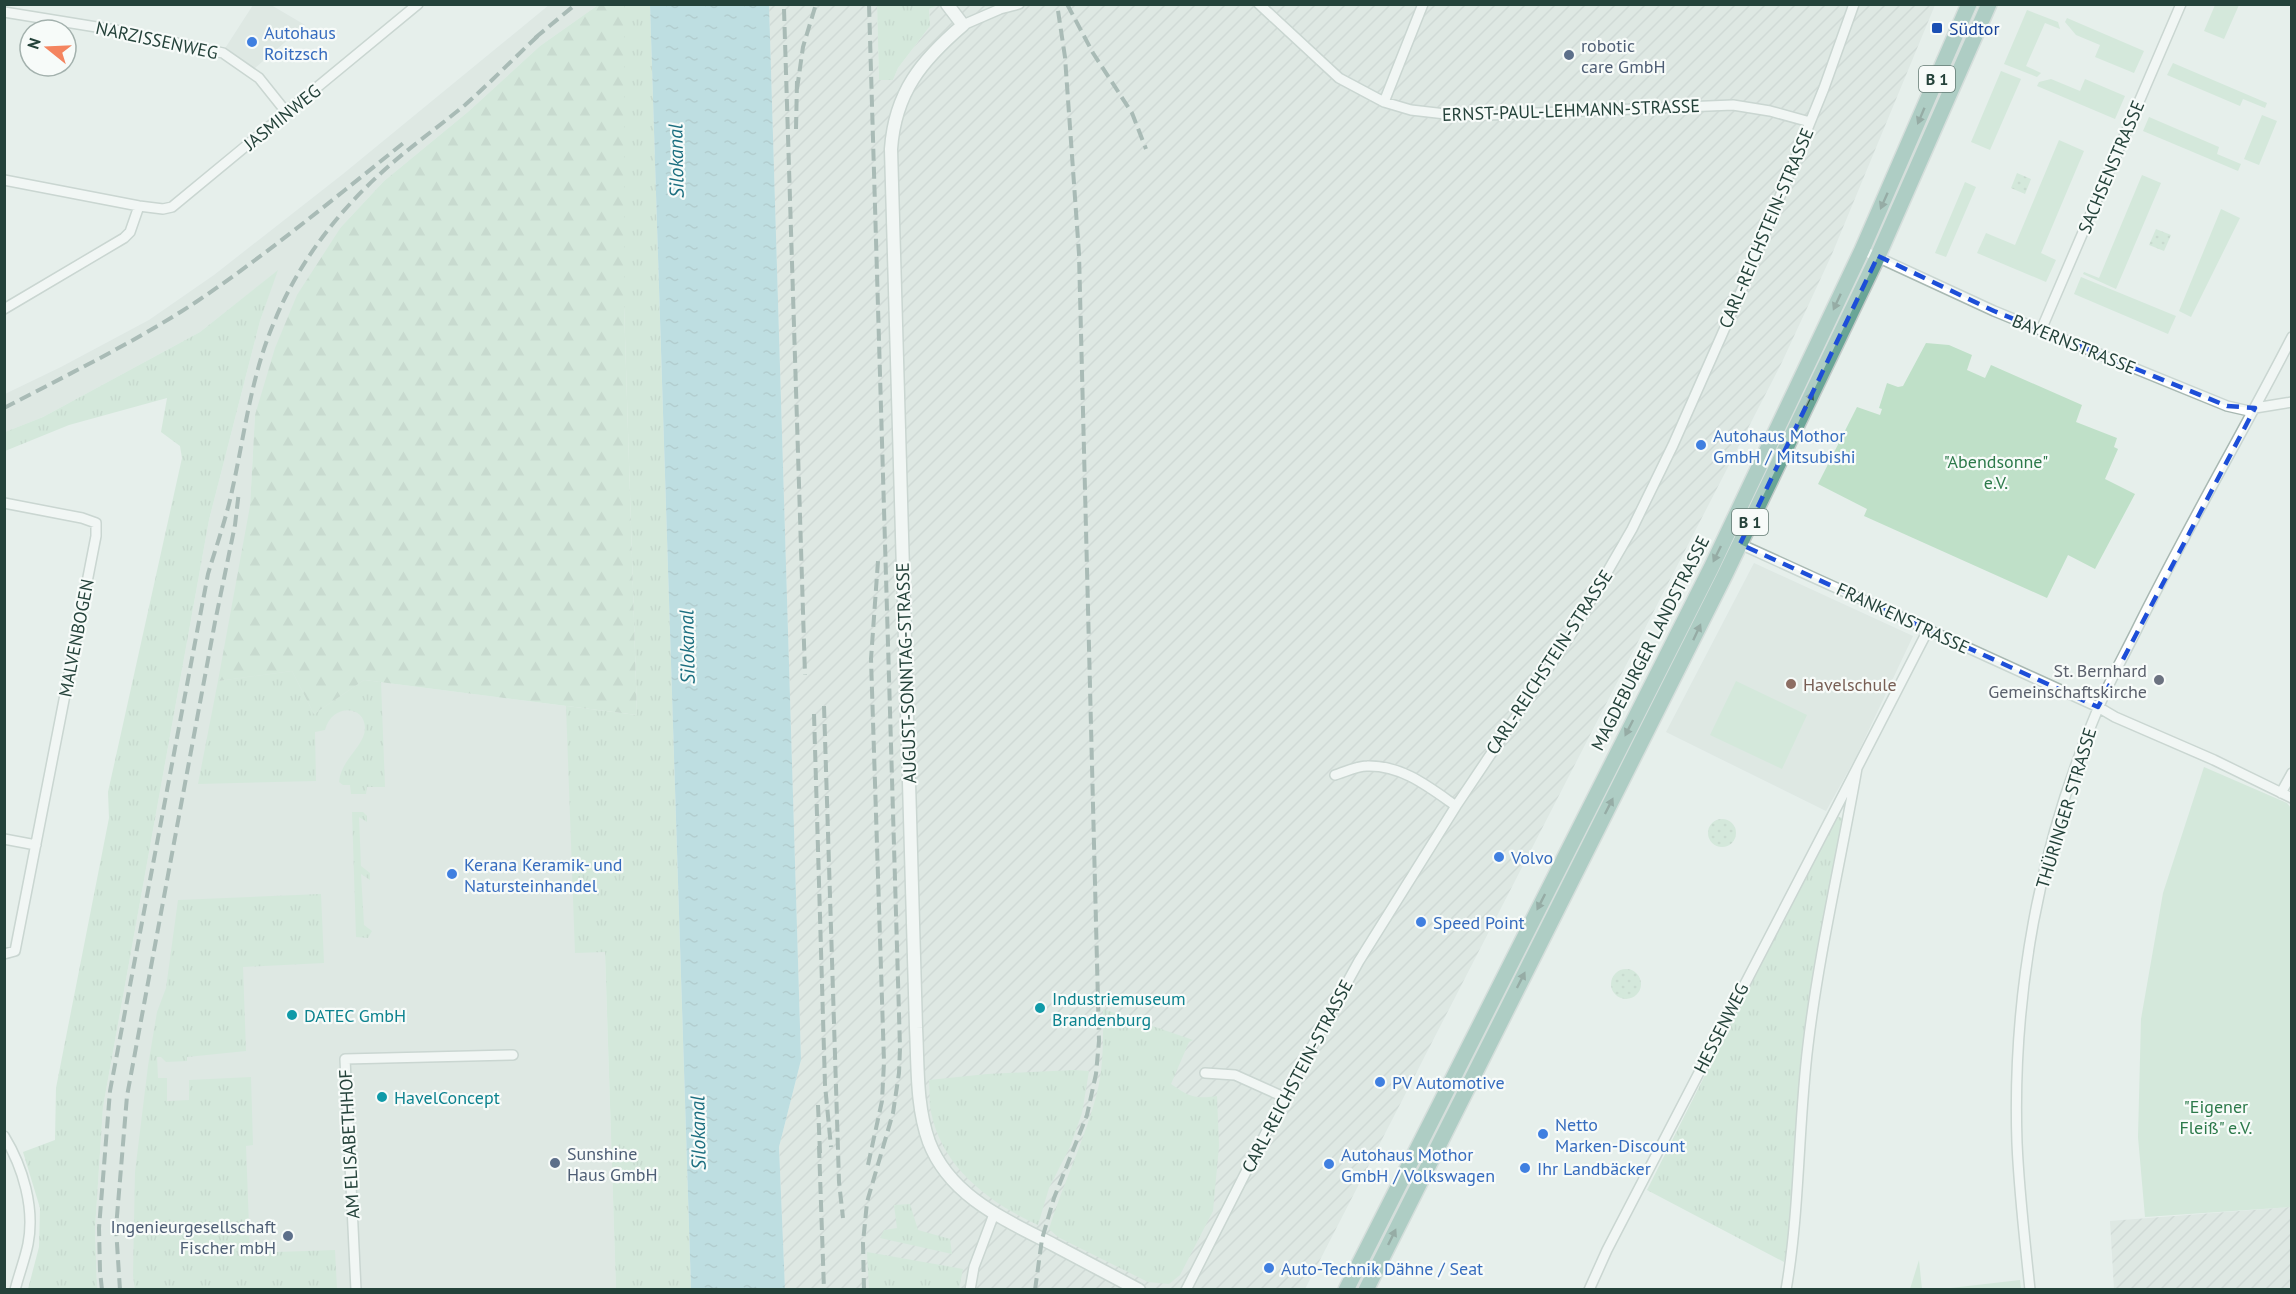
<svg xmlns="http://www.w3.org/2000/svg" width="2296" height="1294" viewBox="0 0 2296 1294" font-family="'PT Sans',sans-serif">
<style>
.built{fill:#d4dfda}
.industrial{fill:url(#industrial-furrows)}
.grass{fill:url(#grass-tufts)}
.forest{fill:url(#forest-firs)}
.park{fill:url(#park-dots)}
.garden{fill:#bfe0c8}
.water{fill:url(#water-ripples)}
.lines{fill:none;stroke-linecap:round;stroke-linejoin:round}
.minor-casing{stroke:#a8b8b2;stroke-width:12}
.tertiary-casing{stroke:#a8b8b2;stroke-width:15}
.primary-casing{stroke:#c2cac8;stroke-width:18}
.minor{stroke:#fff;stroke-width:9}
.tertiary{stroke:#fff;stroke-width:12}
.primary{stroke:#6aa596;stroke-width:15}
.rail{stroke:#5f7d75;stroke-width:4;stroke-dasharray:12 6;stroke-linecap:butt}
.oneway{fill:#365b51}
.marked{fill:none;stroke:#1d4ed8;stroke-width:4.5;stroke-dasharray:12 8;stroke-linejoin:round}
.transit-dot{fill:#1a4fb4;stroke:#f7fbf9;stroke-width:2}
.shop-dot{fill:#3f7fe0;stroke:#f7fbf9;stroke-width:2}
.service-dot{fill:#5c6f8a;stroke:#f7fbf9;stroke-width:2}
.worship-dot{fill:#6b7280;stroke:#f7fbf9;stroke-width:2}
.education-dot{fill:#8d6e63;stroke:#f7fbf9;stroke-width:2}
.culture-dot{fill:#0f9aa8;stroke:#f7fbf9;stroke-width:2}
.labels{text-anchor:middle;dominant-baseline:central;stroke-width:4.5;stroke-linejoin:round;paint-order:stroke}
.shield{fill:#f7fbf9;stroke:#637a73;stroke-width:1.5}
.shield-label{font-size:16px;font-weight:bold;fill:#24423a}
.transit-label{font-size:18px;fill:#164399;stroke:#f7fbf9;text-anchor:start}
.shop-label{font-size:18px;fill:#366cbe;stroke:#f7fbf9;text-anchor:start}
.street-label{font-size:18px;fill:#24423a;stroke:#f7fbf9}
.service-label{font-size:18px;fill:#4e5e75;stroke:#f7fbf9;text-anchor:start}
.park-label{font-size:18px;fill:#2d7a4b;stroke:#f7fbf9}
.worship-label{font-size:18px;fill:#5b616d;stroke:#f7fbf9;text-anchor:end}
.education-label{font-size:18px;fill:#785e54;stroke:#f7fbf9;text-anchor:start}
.culture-label{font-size:18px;fill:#0d838f;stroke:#f7fbf9;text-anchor:start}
.water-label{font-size:20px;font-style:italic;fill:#1c6f80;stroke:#f7fbf9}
</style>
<defs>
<pattern id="industrial-furrows" width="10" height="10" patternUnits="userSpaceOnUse" patternTransform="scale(1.5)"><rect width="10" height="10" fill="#d4dfda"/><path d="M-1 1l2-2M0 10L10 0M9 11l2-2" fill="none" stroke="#b6c1bc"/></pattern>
<pattern id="grass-tufts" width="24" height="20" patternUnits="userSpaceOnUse" patternTransform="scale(1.5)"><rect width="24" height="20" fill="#bfe0c8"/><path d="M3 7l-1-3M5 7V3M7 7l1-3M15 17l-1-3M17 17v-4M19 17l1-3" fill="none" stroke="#a4c1ad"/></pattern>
<pattern id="forest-firs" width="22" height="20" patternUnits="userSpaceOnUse" patternTransform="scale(1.5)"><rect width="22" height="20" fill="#bfe0c8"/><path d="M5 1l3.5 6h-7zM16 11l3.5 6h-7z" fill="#a4c1ad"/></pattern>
<pattern id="park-dots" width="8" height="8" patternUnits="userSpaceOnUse" patternTransform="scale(1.5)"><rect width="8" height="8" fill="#bfe0c8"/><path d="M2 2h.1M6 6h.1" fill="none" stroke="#a4c1ad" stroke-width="1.8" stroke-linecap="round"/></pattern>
<pattern id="water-ripples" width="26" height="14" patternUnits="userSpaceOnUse" patternTransform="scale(1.5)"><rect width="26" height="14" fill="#8ec9d4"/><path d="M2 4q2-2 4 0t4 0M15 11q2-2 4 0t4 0" fill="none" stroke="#74a5ad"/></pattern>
</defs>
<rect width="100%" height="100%" fill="#e6efeb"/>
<path class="built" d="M253,5H271L305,25L255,68L224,50Z
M549,5H598L540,46L469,111L384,181L341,227L255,415L250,506L364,680L597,710L616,1289H97L95,1229L103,1107L209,520L260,321L277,271L200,332L43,417L5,432V394L61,367L149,320L214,275L343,174Z
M1754,563L1913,636L1856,757L1826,811L1666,732Z"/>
<path class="industrial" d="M769,5H877L879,80H893L898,68L930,26L929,9L934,6V5H1935L1832,254L1782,362L1305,1289H785L779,1147L801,1060Z
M2290,1207L2291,1289H2114L2110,1221Z"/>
<path class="grass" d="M624,5H650L691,1289H616L605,952L575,953L566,706L637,715L624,305Z
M934,5L935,6L929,9L930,26L898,68L893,80H879L877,5Z
M278,270L260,321L209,520L103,1107L95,1229L97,1289H28L39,1247L40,1208L23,1152L55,1140L56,1088L109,818L108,792L182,458L180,446L161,432L167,398L69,425L5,451V432L43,417L200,332Z
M292,671L314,714L364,680L381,682L385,787H367L366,794H351L350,785H343L339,782C341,759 365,746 365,728C365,705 332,703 325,730L315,732L316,781L198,784L218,681Z
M352,812H363L367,816V822L359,817L361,866L370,873V880L361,874L364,925L372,931L368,938L356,937Z
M1836,816L1845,819L1830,889L1790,1238L1784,1262L1647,1190Z
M321,894L324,963L243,967L246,1051L187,1057V1061L166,1062L161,1057H157L158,1078H167V1101L189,1100V1080L251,1077L253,1145L246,1146L250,1253L335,1250L337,1289H135L133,1276L135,1172L148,1066L157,1012L166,988L178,900Z
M1103,1009L1193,1040L1189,1042L1171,1084C1190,1097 1194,1099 1217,1096L1219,1146L1213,1211L1180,1275L1169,1284L1148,1282L1058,1237L1049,1229C1063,1183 1085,1140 1097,1093C1104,1065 1103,1037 1103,1009Z
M1074,1070L1089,1071L1082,1113L1070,1147L1049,1188L1038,1225C990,1203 942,1168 931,1112C929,1102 930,1090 929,1080L987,1074Z
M910,1204L918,1230L950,1239L952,1254L880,1238L884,1230L897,1228L894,1205Z
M867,1252L963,1269L959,1289H869Z"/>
<path class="forest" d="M598,5H624V305L637,715L364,680L314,714L292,671L218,681L250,506L255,415L275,348L297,295L341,227L384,181L469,111L540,46Z"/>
<path class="park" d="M2017,173L2031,179L2025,194L2011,188Z
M2156,229L2171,235L2164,251L2149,245Z
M1708 833a14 14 0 1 1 28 0a14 14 0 1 1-28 0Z
M1611 984a15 15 0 1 1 30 0a15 15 0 1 1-30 0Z"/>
<path class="garden" d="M2215,5H2239L2224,39L2204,31Z
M2027,10L2058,22L2060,29L2045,23L2026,66L2041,73L2037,77L2004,64Z
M2067,18L2144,51L2134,73L2095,57L2100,45L2076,35L2065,22Z
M2173,63L2267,103L2265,108L2243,99L2240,106L2167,75Z
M2001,71L2021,79L1990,150L1971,142Z
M2051,79L2080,91L2085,79L2125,96L2115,119L2037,86L2039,82Z
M2262,115L2277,121L2259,165L2244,159Z
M2149,117L2219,147L2217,154L2241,164L2238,171L2143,131Z
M2059,140L2084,151L2041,253L2056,260L2046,282L1977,253L1986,233L2015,245Z
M2142,175L2161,183L2116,289L2083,274L2084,272L2099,278Z
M1965,182L1976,187L1946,257L1935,253Z
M2221,209L2240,218L2191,317L2179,311Z
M2081,277L2176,316L2168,334L2074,294Z
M1926,343L1949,345L1972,355L1967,370L1985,378L1991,365L2082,405L2076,422L2117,438L2114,447L2118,449L2105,479L2135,494L2095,569L2068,555L2047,598L1864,516L1867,509L1818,484L1857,407L1880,415L1882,409L1879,408L1887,383L1898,387L1903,386Z
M1736,681L1807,715L1782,769L1710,735Z
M2204,767L2287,803L2291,808V1217L2290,1207L2145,1217L2138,1137L2141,1019L2163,893Z
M1919,1260L1922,1289H1910Z
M2020,1280L2021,1289H1942Z"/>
<path class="water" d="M769,4L801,1060L779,1147L785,1289H691L650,5Z"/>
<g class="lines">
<defs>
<path id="minor" d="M1259,4L1339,78L1384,102L1411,110L1463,116L1733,105L1770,111L1810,122
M4,12L121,31L223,53L259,78L287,113
M963,25L1000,9L1019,4
M1384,102L1423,4
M4,180L139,206L163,209L172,207L418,4
M1862,250L1994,311L2227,406L2249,411L2255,408L2292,402
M4,309L124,238L130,232L139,206
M2041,330L2181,4
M4,503L82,518L96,523V536L15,951L4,954
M1740,544L2098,707L2115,717L2214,760L2292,798
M1857,768L1928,630
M1335,775C1345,772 1357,766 1367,766C1402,765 1429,787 1456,806
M2281,793L2292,773
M4,839L36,845
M1205,1073L1235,1075L1284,1097
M4,1136C23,1167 35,1208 28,1244C25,1259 19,1274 15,1290
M356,1290L345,1059L513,1055
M970,1290L974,1267L994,1214
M1186,1290L1284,1097L1359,961L1456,806L1572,633L1632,529L1673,445L1747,278L1824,88L1854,4
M1589,1290L1607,1250L1857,768C1841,860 1819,952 1808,1045C1798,1126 1800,1209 1786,1290
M2030,1290C2025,1241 2019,1192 2017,1143C2012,995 2039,847 2097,711C2108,684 2122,659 2135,633C2184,533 2241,436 2292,337"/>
<path id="tertiary" d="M947,4L963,25C922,60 895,92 891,149L916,1028C918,1066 916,1106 929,1142C950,1197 1006,1220 1054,1245C1082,1260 1111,1275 1139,1290"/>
<path id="primary" d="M1346,1290L1711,568L1862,250L1969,4
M1366,1290L1725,575L1878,256L1989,4"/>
</defs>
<use href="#minor" class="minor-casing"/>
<use href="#tertiary" class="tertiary-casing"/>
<use href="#primary" class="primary-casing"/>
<use href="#minor" class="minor"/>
<use href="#tertiary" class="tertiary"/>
<use href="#primary" class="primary"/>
<path class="rail" d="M1067,4L1093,53L1132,113L1146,149
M784,9L805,675
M535,38L576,4
M797,89L803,47L816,4
M796,129L797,81
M4,408C69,374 135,342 196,302C269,253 337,196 406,141
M824,706L839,1182L843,1218
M814,714L825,1085L831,1147
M818,1105L820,1153
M819,1146L824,1290
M868,1165L882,1101L884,1062L871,659L878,561
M102,1290L100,1271L99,1228L110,1091L208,574C216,547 226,519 232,491C245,433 251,375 275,320C298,264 336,214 380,174C407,149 437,128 465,105C491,82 515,57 541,33
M120,1290L116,1228L127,1096L215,622L235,525L239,491
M864,1290L863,1243L867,1202L893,1113L899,1073L900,1048L869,4
M1035,1290L1042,1239L1054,1198L1087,1115L1096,1074L1099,1041L1079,254L1065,57L1057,4"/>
</g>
<defs><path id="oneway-solid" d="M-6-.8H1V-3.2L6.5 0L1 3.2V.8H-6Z" transform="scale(1.5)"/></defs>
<g class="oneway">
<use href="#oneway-solid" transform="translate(1921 116) rotate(113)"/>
<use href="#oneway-solid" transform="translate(1884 201) rotate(114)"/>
<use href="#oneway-solid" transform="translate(1837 302) rotate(115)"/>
<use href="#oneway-solid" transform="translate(1809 400) rotate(-64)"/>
<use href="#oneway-solid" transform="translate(1717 554) rotate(116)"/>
<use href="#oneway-solid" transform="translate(1697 632) rotate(-65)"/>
<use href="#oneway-solid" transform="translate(1629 728) rotate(117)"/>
<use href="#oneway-solid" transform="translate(1609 806) rotate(-63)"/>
<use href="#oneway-solid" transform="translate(1541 902) rotate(117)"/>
<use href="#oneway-solid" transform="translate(1521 980) rotate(-63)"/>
<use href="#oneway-solid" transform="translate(1392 1237) rotate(-64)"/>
</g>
<path d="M0 0H2296V1294H0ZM1878,256L1994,311L2227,406L2255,408L2098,707L1740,544Z" fill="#e6efeb" fill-opacity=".55" fill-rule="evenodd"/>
<path class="marked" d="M1878,256L1994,311L2227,406L2255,408L2098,707L1740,544Z"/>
<rect class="transit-dot" x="1931" y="22" width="12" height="12" rx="3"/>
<g class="shop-dot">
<circle cx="252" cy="42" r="6"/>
<circle cx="1701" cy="445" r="6"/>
<circle cx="1499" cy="857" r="6"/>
<circle cx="452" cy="874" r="6"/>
<circle cx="1421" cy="922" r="6"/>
<circle cx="1380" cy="1082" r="6"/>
<circle cx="1543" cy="1134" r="6"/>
<circle cx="1329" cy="1164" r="6"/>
<circle cx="1525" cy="1168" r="6"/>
<circle cx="1269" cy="1268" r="6"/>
</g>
<g class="service-dot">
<circle cx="1569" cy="55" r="6"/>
<circle cx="555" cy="1163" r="6"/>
<circle cx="288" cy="1236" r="6"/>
</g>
<circle class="worship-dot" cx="2159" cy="680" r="6"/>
<circle class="education-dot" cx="1791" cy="684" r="6"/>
<g class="culture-dot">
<circle cx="1040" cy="1008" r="6"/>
<circle cx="292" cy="1015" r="6"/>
<circle cx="382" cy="1097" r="6"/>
</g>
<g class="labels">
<g class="shield">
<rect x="1919" y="66" width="36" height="26" rx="4.5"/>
<rect x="1732" y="509" width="36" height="26" rx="4.5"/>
</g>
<g class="shield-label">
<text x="1937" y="79">B 1</text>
<text x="1750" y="522">B 1</text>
</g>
<g class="transit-label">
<text x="1949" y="28">Südtor</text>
</g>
<g class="shop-label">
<text x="264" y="32">Autohaus<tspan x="264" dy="21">Roitzsch</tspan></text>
<text x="1713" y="435">Autohaus Mothor<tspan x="1713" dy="21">GmbH / Mitsubishi</tspan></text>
<text x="1511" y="857">Volvo</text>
<text x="464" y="864">Kerana Keramik- und<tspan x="464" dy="21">Natursteinhandel</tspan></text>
<text x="1433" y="922">Speed Point</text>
<text x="1392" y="1082">PV Automotive</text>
<text x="1555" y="1124">Netto<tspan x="1555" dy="21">Marken-Discount</tspan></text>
<text x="1341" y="1154">Autohaus Mothor<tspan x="1341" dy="21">GmbH / Volkswagen</tspan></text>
<text x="1537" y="1168">Ihr Landbäcker</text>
<text x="1281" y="1268">Auto-Technik Dähne / Seat</text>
</g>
<g class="street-label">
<text transform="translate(157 40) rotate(12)">NARZISSENWEG</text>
<text transform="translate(1571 110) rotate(-2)">ERNST-PAUL-LEHMANN-STRASSE</text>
<text transform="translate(282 117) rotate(-39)">JASMINWEG</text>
<text transform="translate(2111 167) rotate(-67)">SACHSENSTRASSE</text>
<text transform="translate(1766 228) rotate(-67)">CARL-REICHSTEIN-STRASSE</text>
<text transform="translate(2074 344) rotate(22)">BAYERNSTRASSE</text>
<text transform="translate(1903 618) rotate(25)">FRANKENSTRASSE</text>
<text transform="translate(76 638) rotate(-79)">MALVENBOGEN</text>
<text transform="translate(1650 643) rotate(-63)">MAGDEBURGER LANDSTRASSE</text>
<text transform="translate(1549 662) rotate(-57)">CARL-REICHSTEIN-STRASSE</text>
<text transform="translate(906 673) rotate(-92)">AUGUST-SONNTAG-STRASSE</text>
<text transform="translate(2066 808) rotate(-73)">THÜRINGER STRASSE</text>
<text transform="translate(1721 1028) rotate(-63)">HESSENWEG</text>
<text transform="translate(1297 1076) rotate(-62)">CARL-REICHSTEIN-STRASSE</text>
<text transform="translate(349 1144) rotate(-93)">AM ELISABETHHOF</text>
</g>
<g class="service-label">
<text x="1581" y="45">robotic<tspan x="1581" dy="21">care GmbH</tspan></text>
<text x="567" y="1153">Sunshine<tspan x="567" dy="21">Haus GmbH</tspan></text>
<text x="276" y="1226" text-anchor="end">Ingenieurgesellschaft<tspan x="276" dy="21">Fischer mbH</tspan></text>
</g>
<g class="park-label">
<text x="1996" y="461">"Abendsonne"<tspan x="1996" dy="21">e.V.</tspan></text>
<text x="2216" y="1106">"Eigener<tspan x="2216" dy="21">Fleiß" e.V.</tspan></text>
</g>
<g class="worship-label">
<text x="2147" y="670">St. Bernhard<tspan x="2147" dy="21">Gemeinschaftskirche</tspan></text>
</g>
<g class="education-label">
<text x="1803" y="684">Havelschule</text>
</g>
<g class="culture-label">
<text x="1052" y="998">Industriemuseum<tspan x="1052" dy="21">Brandenburg</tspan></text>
<text x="304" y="1015">DATEC GmbH</text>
<text x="394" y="1097">HavelConcept</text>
</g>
<g class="water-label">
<text transform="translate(676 161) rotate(-91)">Silokanal</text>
<text transform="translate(687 647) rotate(-91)">Silokanal</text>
<text transform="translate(698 1133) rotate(-91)">Silokanal</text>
</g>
</g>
<rect width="2296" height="1294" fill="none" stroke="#24423a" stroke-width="12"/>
<g transform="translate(48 48) rotate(288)"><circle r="28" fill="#f7fbf9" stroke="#a3b1ad" stroke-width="1.5"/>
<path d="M0-4.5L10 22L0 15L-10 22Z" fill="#f4845f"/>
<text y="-9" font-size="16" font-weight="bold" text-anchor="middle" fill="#24423a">N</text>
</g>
</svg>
